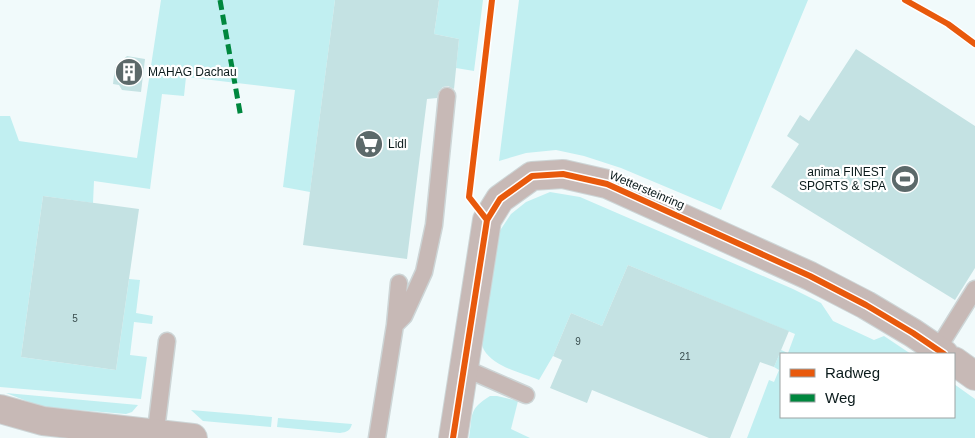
<svg xmlns="http://www.w3.org/2000/svg" width="975" height="438" viewBox="0 0 975 438" font-family="Arial,sans-serif">
<style>
.green{fill:#c1eff1}
.building{fill:#c4e2e3}
.lines{fill:none;stroke-linecap:round;stroke-linejoin:round}
.lane-casing{stroke:#cdd5d6;stroke-width:19}
.street-casing{stroke:#cdd5d6;stroke-width:30}
.lane{stroke:#c7b9b6;stroke-width:16}
.street{stroke:#c7b9b6;stroke-width:28}
.quiet{stroke:#00873e;stroke-width:5;stroke-dasharray:10 5;stroke-linecap:butt}
.cycleway-casing{stroke:#fff;stroke-width:9}
.cycleway{stroke:#e8590c;stroke-width:6}
.labels{text-anchor:middle;dominant-baseline:central;stroke-width:4.5;stroke-linejoin:round;paint-order:stroke}
.number-label{font-size:10px;fill:#394d4e}
.poi-label{font-size:12px;fill:#0b1b1c;stroke:#fff;text-anchor:start}
.street-label{font-size:12px;fill:#0b1b1c;stroke:#fff}
</style>
<rect width="100%" height="100%" fill="#f1fafb"/>
<path class="green" d="M161,0H335L310,192L283,187L295,90L186,77L184,96L162,94L150,189L94,181L93,203L43,196L21,357L116,370L129,279L140,280L136,313L153,316L152,324L134,322L130,355L147,357L141,399L0,387V116H10L19,141L137,158Z
M439,0H483L474,71L456,68L459,39L434,34Z
M519,0H808L721,210L621,168L584,156L556,150L526,153L499,161Z
M550,192L580,197L793,289L821,303L833,321L874,340L884,336L911,354H781V417H954V384L975,399V438H747L769,380L774,382L779,370L774,367L781,350L788,353L795,334L628,265L602,326L571,313L553,356L539,380C522,373 494,367 484,350C482,347 482,343 481,339L497,235L511,214L526,202Z
M6,393L138,405L132,412L126,414L42,407Z
M490,396H497L518,401L511,429L530,438H469C473,414 468,410 490,396Z
M191,410L272,417L271,427L203,421Z
M278,418L352,424C350,431 347,432 340,433L277,427Z"/>
<path class="building" d="M335,0H439L434,34L459,39L454,89L448,86L443,87L439,91L437,98L427,99L407,259L303,245Z
M856,49L975,126V268L955,300L771,187L799,144L787,136L800,115L809,121Z
M127,56L145,59L141,92L122,90L119,85L113,84L115,67Z
M43,196L139,209L116,370L21,357Z
M628,265L789,331L774,367L760,362L730,438H709L592,390L587,403L550,388L562,360L553,356L571,313L602,326Z"/>
<g class="lines">
<defs>
<path id="lane" d="M395,325L404,316L424,272L434,225L447,96
M937,350L975,289
M464,368L526,395
M155,438L167,341
M377,438L395,325L399,283"/>
<path id="street" d="M954,361L975,376
M0,409L43,421L193,438
M453,438L487,220L500,199L532,176L563,174L607,184L810,276L866,305L913,333L944,354"/>
</defs>
<use href="#lane" class="lane-casing"/>
<use href="#street" class="street-casing"/>
<use href="#lane" class="lane"/>
<use href="#street" class="street"/>
<path class="quiet" d="M220,0L241,118"/>
<defs>
<path id="cycleway" d="M905,0L948,24L975,44
M487,220L469,197L492,0
M453,438L487,220L500,199L532,176L563,174L607,184L810,276L866,305L913,333L944,354"/>
</defs>
<use href="#cycleway" class="cycleway-casing"/>
<use href="#cycleway" class="cycleway"/>
</g>
<defs>
<symbol id="building-disc" viewBox="-11 -11 22 22"><circle r="9.5" fill="#5c696a" stroke="#fff"/><path d="M-4-6H4V6H1V3H-1V6H-4ZM-2.5-4.3h1.7v1.8h-1.7ZM.8-4.3h1.7v1.8H.8ZM-2.5-1h1.7V.8h-1.7ZM.8-1h1.7V.8H.8Z" fill="#fff"/></symbol>
<symbol id="supermarket-disc" viewBox="-11 -11 22 22"><circle r="9.5" fill="#5c696a" stroke="#fff"/><path d="M-6-5.5h2.5l.6 2H6L4.5 2H-2.5L-4.4-4H-6ZM-1.5 3.2a1.3 1.3 0 1 0 .1 0ZM3 3.2a1.3 1.3 0 1 0 .1 0Z" fill="#fff"/></symbol>
<symbol id="stadium-disc" viewBox="-11 -11 22 22"><circle r="9.5" fill="#5c696a" stroke="#fff"/><path d="M0-5a6.5 5 0 1 0 0 10a6.5 5 0 1 0 0-10ZM-3.5-1.8h7v3.6h-7Z" fill="#fff"/></symbol>
</defs>
<g fill-rule="evenodd">
<use href="#building-disc" x="113" y="56" width="32" height="32"/>
<use href="#supermarket-disc" x="353" y="128" width="32" height="32"/>
<use href="#stadium-disc" x="889" y="163" width="32" height="32"/>
</g>
<g class="labels">
<g class="number-label">
<text x="75" y="318">5</text>
<text x="578" y="341">9</text>
<text x="685" y="356">21</text>
</g>
<g class="poi-label">
<text x="148" y="72">MAHAG Dachau</text>
<text x="388" y="144">Lidl</text>
<text x="886" y="172" text-anchor="end">anima FINEST<tspan x="886" dy="14">SPORTS &amp; SPA</tspan></text>
</g>
<g class="street-label">
<text transform="translate(647 190) rotate(23)">Wettersteinring</text>
</g>
</g>
<rect x="780" y="353" width="175" height="65" fill="#ffffff" stroke="#9da4a4"/>
<rect x="790" y="369" width="25" height="8" fill="#e8590c" stroke="#9da4a4"/>
<text x="825" y="378" font-size="15" fill="#0b1b1c">Radweg</text>
<rect x="790" y="394" width="25" height="8" fill="#00873e" stroke="#9da4a4"/>
<text x="825" y="403" font-size="15" fill="#0b1b1c">Weg</text>
</svg>
